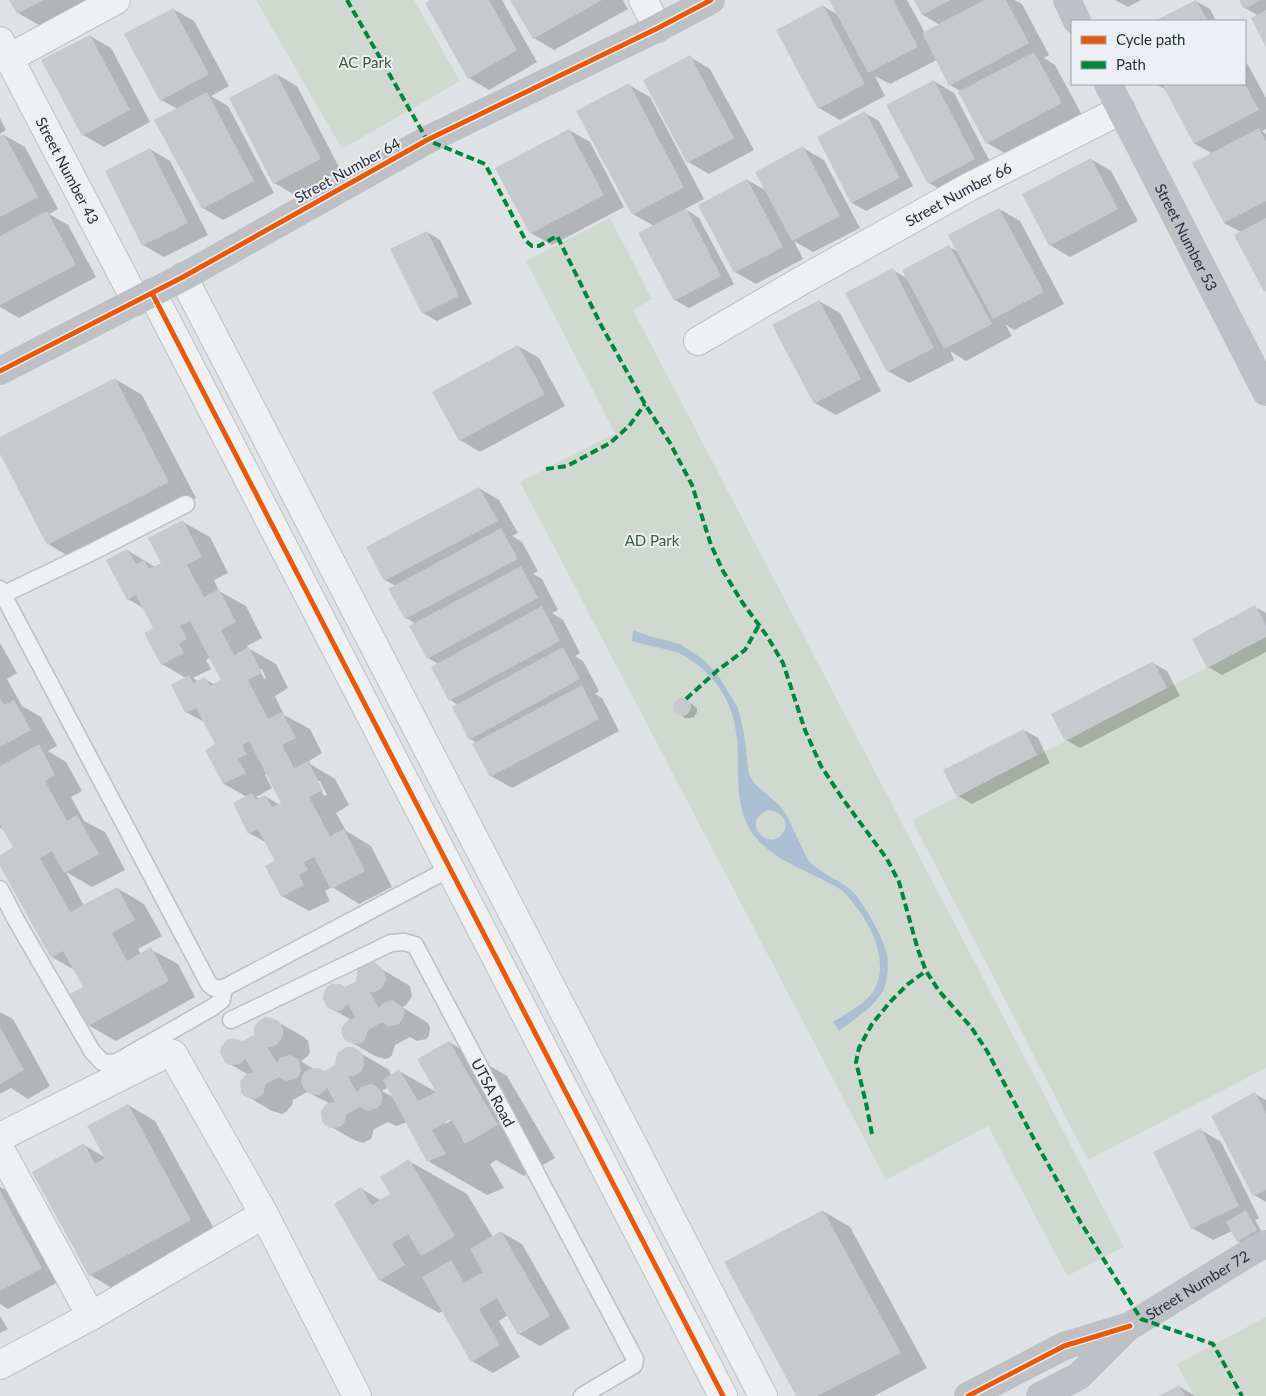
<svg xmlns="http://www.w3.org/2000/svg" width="1266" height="1396" viewBox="0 0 1266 1396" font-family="Lato,sans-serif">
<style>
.green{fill:#d0d9cf}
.water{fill:#acbfd2;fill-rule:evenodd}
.shadow{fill:#0003;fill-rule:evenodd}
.building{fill:#c7cacd}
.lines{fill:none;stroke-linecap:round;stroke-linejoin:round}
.lane-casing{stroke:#bdc0c3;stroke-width:19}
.street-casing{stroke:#bdc0c3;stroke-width:30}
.lane{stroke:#eef0f2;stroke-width:16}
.street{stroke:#eef0f2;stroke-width:28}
.secondary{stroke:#bdc0c4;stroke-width:28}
.quiet{stroke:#00873e;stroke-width:4;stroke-dasharray:8 4;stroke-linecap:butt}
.cycleway-casing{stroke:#ecf0f5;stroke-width:8}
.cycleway{stroke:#e8590c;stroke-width:5}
.labels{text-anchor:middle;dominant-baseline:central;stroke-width:4;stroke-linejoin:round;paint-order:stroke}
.park-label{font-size:15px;fill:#3b5b32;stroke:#ecf0f5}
.street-label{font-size:15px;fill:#262f3e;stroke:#ecf0f5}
</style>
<rect width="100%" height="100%" fill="#dfe2e5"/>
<path class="green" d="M256,0H414L460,81L342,149Z
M610,218L652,299L633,310L1124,1247L1067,1276L988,1126L886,1180L520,482L615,433L526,261Z
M1266,637V1068L1088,1160L912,820Z
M1266,1317V1396H1194L1177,1364Z"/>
<path class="water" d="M633,630L649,636L680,644L704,660L718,675L738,708L744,733L749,774L754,783L779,805L786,814L808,860C820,874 839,879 852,891C863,901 885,941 887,955C889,962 887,983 884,989C875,1007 854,1019 839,1031L833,1022C845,1014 861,1006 870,996C893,969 872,925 853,903C849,898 845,892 840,889C809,870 766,860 748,826C737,805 738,782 738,759C738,718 727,685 692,661C688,659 684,655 679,653C675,651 669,650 665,649C654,647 643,644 632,641ZM768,810C779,811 790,819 784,831C773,854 737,824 768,810Z"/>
<path class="shadow" d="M11,0H87L39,25L18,13Z
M433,0H502L537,62L489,90L469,78Z
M512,0H623L628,9L554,50L534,38Z
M830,0H907L925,33L940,25L923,15L915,0H1014L1022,4L1049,55L1044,58L1055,65L1082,115L1008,155L987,143L962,92L950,85L937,60L890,84L875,76L885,96L840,120L819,108L823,6L838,15Z
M1115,0H1141L1128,7Z
M1241,0H1266V45L1259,16L1245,8Z
M1196,1L1210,9L1216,21H1158Z
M173,9L194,21L229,86L211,96L228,106L274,193L223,220L203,208L178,109L161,100Z
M90,36L111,48L150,122L104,147L83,135Z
M690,57L710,69L754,150L709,174L688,162Z
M1245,63L1248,65L1266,98V129L1262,131L1266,134V291L1241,232L1224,223L1213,154L1195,144L1166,89H1165L1155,84H1245Z
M276,74L297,86L341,171L295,195L274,183Z
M934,81L954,93L995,171L950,195L929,183Z
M629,85L650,97L704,199L685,209L699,218L734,284L689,308L675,300L654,226L633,214Z
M865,113L879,121L913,186L866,211L852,203L818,138Z
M0,118L6,130L0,134Z
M569,130L590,142L624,207L552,245L531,233Z
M4,135L25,147L58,209L49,214L68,225L96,277L19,318L0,307V138Z
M803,148L824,160L860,228L813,252L794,241L803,259L756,284L735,272L747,180L767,191Z
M150,149L170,161L208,235L164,257L143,245Z
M1091,159L1111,171L1138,221L1070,257L1050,245Z
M999,209L1020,221L1064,304L1014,330L1005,324L1012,336L966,361L950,351L954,360L909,383L888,371L893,270L908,279L949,247L959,252Z
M427,232L440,240L472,304L437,321L423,313L392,249Z
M819,301L840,313L881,391L836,415L815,403Z
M518,346L539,358L565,406L480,452L460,440Z
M115,379L142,395L196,498L75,560L48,544L0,451V438Z
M479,488L499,500L518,533L512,536L522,542L538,571L533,574L542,579L558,610L552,613L563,620L580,653L575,656L583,661L599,691L595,694L602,698L619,731L512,788L491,776L477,743L470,739L458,705L450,700L438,664L428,658L416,624L406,618L396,586L385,580Z
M183,522L210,537L228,573L214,580L219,591L246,606L262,638L247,646L248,648L276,664L288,688L275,696L284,715L310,729L322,753L309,761L310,764L335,779L349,805L336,813L346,831L371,846L392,887L359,904L332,887L325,891L330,901L309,911L282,896L277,862L267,843L249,833L247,797L224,784L217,745L206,723L186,712V678L162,664L155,629L145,609L128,599L127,550L155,567L162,563ZM210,657L222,681L215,685L205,679L199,682L193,678L211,669L206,660ZM259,669H262L266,678L264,679ZM267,773L283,803L280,805L265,796L260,799L256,797L272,788L265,775ZM317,781H320L327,795L324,796Z
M1255,607L1266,613V652L1222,675L1208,667Z
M0,643L17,673L7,679L22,706L41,717L57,746L48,751L66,762L82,791L71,797L84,821L105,832L125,870L92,887L66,872L84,906L117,888L144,904L162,936L138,949L141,954L150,949L178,964L195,997L116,1041L88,1025L84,987L76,971L52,957L0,863V856L15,848L4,830L0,828Z
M1153,663L1167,671L1180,696L1080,748L1066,740Z
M681,699L686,700L697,708V712L694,717L690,718H685L675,710L674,705L677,701Z
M1024,730L1038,738L1050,763L972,804L958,796Z
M373,964L410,986L412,996L406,1005L402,1007L428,1023L430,1027L429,1036L426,1039L417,1041L410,1037L395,1045L392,1055L389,1058L385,1059L375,1056L347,1040L350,1019L328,1007L346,988L357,981Z
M0,1012L13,1019L50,1086L28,1099L11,1088L0,1094Z
M276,1021L304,1037L308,1041L310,1051L308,1056L301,1061L315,1070L324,1072L336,1066L352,1048L389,1070L391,1076L399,1071L438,1093L449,1042L507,1076L555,1158L524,1176L496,1160L490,1164L504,1188L487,1195L428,1161L407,1121L405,1123L396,1126L388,1122L374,1129L371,1139L363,1143L354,1140L326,1124L329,1103L307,1092L293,1100L292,1105L286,1112L282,1114L272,1111L245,1095L247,1074L230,1064L243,1043ZM388,1087L394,1098L382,1091ZM455,1116L456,1118L445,1124V1121Z
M1255,1094L1266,1100V1202L1254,1195Z
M128,1105L155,1121L218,1236L117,1291L90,1275L84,1145L106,1158Z
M1201,1130L1221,1142L1259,1218L1255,1220L1263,1234L1244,1245L1238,1241L1232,1231L1213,1240L1192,1228Z
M409,1161L467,1194L493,1237L501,1232L522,1244L570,1328L540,1346L519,1334L508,1315L499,1321L520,1357L493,1373L472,1361L443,1311L439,1313L380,1280L362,1189L382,1201L392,1195Z
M0,1187L16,1196L62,1280L8,1309L0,1304Z
M823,1211L850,1227L927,1368L874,1396H798Z
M0,1316L8,1329L0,1333Z
M1179,1386L1195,1396H1161Z"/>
<path class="building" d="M9,0H44L17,14Z
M430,0H489L517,50L468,79L425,3Z
M510,0H602L533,39Z
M829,0H893L918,47L868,73Z
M914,0H951L922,15Z
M984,0H1006L1029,43L949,86L922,33Z
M1196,0L1208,21H1155Z
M1239,0H1261L1244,9Z
M823,5L865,84L818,109L776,30Z
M173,8L209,74L160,101L124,34Z
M1266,10V47L1251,18Z
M90,35L130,110L82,136L41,60Z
M1034,52L1062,103L986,144L958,92Z
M690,55L734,138L687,163L643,80Z
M276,73L321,159L273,184L229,98Z
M934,80L975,159L928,184L886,105Z
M629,83L684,187L632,215L576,111Z
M1168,84H1245L1259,110L1194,144L1163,86Z
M207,92L254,181L202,209L154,120Z
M865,111L900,178L851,203L817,137Z
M1259,128L1266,142V201L1224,223L1192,163Z
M569,129L604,195L530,234L495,168Z
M4,134L38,197L0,217V136Z
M803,146L840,216L792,241L755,172Z
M150,148L188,223L142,246L105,171Z
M1091,158L1118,209L1049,246L1022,194Z
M747,179L783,247L734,273L698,205Z
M686,208L721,276L674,301L638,233Z
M999,208L1044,292L993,319L948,235Z
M47,211L76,265L0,305V236Z
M1266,218V291L1264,292L1234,235Z
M427,231L459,296L422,314L390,249Z
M949,245L992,324L944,349L902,270Z
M893,268L934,348L887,372L845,293Z
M819,300L861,379L814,404L772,325Z
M518,345L545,394L459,441L432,392Z
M115,378L169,482L47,545L0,454V437Z
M479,487L498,521L384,581L366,547Z
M183,520L202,557L187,565L204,597L219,589L236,622L221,630L234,655L249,647L262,673L248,680L268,719L282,712L296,738L282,745L294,768L308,761L323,790L309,797L330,836L344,829L365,871L331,889L314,857L304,862L308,870L299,875L304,885L281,897L265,866L275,861L258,829L248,834L233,803L252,793L256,800L265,795L272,807L281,803L249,741L242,745L247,754L238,759L246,773L223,784L205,750L215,744L196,708L185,713L171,685L189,675L193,683L205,677L210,686L221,680L190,621L180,626L187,639L179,644L184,653L161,665L144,633L153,628L136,595L127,600L106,560L127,549L136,564L144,560L149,569L161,563L148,538Z
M501,528L518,559L405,619L388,589Z
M521,566L538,598L427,659L409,626Z
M1255,605L1266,625V637L1207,668L1192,639Z
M542,606L560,641L449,701L431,667Z
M563,647L580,679L469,740L452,707Z
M1153,661L1167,688L1065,741L1051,714Z
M582,685L599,719L490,777L472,744Z
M0,698L4,705L14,700L31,730L0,747Z
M673 707a9 9 0 1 1 18 0a9 9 0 1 1-18 0Z
M1024,729L1037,755L957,797L943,770Z
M39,744L55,775L45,781L67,821L77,815L99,854L64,873L52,851L40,858L70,912L117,887L135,920L112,933L127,961L151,947L169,981L88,1026L70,994L83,987L63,951L51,958L0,866V855L13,847L0,825V766Z
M374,962L383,969L385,974L386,980L383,986L379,990L374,992H370L379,1008L383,1003L393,1000L401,1006L404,1010V1015L402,1020L399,1024L389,1027L382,1022L368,1030L365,1039L362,1043L357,1044L352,1043L346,1041L343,1037L341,1032L342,1027L349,1019L356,1018L348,1004L342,1010L337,1011L332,1010L327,1007L323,998L324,993L326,988L331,984H341L345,987L356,981L358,969L368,963Z
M265,1017L271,1018L277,1020L281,1024L283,1029V1035L281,1040L276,1045L271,1047H267L277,1063L280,1058L290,1055L295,1057L299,1060L301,1070L299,1075L296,1079L286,1081L279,1077L266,1084L263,1094L259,1097L254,1099L249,1098L244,1096L241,1092L240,1081L246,1074L253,1072L245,1059L240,1064L235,1065H229L225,1062L222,1057L220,1052L221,1047L224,1043L228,1039L233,1038L243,1041L254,1035V1029L256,1024L260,1020Z
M0,1027L24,1070L0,1084Z
M449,1041L498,1125L465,1144L451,1119L432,1130L446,1154L427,1162L383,1080L399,1069L418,1101L436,1092L417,1059Z
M347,1047H353L358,1050L362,1053L364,1059V1065L362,1070L358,1074L353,1076H348L357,1093L361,1087L371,1084L376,1086L380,1090L382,1095V1100L381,1104L377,1108L368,1111L360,1107L347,1114L344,1123L340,1127L335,1128H330L325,1125L322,1121L321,1111L327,1103L335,1102L327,1088L321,1094L316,1095L310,1094L306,1091L303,1087L301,1082L302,1076L305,1072L309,1069L320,1068L324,1071L335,1065L337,1053Z
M1255,1092L1266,1113V1190L1253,1196L1211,1116Z
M128,1104L191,1220L89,1276L32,1172L84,1143L95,1164L105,1158L87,1126Z
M1201,1128L1239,1206L1191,1229L1153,1152Z
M409,1159L455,1236L421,1256L408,1234L392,1244L405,1265L379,1281L334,1204L361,1187L372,1205L390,1194L380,1177Z
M0,1191L42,1268L0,1291Z
M823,1210L901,1353L817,1396H796L724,1262Z
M1246,1210L1257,1230L1237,1242L1226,1222Z
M501,1231L550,1316L518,1335L497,1298L479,1309L500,1345L471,1362L422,1277L451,1260L464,1283L483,1272L470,1249Z
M1179,1385L1185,1396H1159Z"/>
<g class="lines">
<defs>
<g id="lane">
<path d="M0,589L209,984L214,988H224L449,869"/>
<path d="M0,596L90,553L186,504"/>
<path d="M0,889L16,920L92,1051L102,1062L115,1063L213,1007L222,1000L224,988"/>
<path id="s1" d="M231,1020L391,943L404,942L415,945L635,1359L634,1365L582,1396"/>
</g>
<g id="street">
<path d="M643,0L658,28"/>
<path id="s2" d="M0,41L136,301"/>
<path d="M9,58L116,0"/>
<path d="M183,277L763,1396"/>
<path d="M152,293L723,1396"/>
<path id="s3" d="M698,341L799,282L969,187L1121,110"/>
<path d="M0,1137L165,1054L169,1053L173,1054L264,1214L357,1396"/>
<path d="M0,1149L91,1316"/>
<path d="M0,1365L91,1316L264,1214"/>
</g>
</defs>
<use href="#lane" class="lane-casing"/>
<use href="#street" class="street-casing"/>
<use href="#lane" class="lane"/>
<use href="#street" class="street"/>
<g class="secondary">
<path d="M1067,0L1077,21"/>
<path id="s4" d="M1108,84L1266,392"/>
<path d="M0,371L183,277L427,140L658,28L711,0"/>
<path id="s5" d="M968,1396L1064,1346L1130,1326L1249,1253L1266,1244"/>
<path d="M1040,1396L1079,1376L1125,1330"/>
</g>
<path class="quiet" d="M347,0L427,140L485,164L526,241L532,246H539L557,236L602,327L645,404L670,443L692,485L711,545L723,571L742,602L767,636L783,663L805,730L821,766L842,798L887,859L899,882L918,950L926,971L939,991L971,1027L987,1051L1035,1141L1081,1223L1141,1319L1213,1344L1242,1396
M546,469L567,466L610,443L629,426L645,404
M686,699L718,670L745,650L759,625
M872,1134L866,1103L856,1062L859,1048L872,1024L890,1002L908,984L926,971"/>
<defs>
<path id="cycleway" d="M152,293L723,1396
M0,371L183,277L427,140L658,28L711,0
M968,1396L1064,1346L1130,1326"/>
</defs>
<use href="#cycleway" class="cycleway-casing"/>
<use href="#cycleway" class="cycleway"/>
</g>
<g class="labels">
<g class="park-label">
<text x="365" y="62">AC Park</text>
<text x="652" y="540">AD Park</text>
</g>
<g class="street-label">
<text transform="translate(347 170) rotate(-29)">Street Number 64</text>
<text stroke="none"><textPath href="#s2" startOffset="146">Street Number 43</textPath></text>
<text stroke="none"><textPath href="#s3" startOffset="299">Street Number 66</textPath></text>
<text stroke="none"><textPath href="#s4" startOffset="172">Street Number 53</textPath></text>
<text stroke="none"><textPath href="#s1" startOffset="369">UTSA Road</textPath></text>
<text stroke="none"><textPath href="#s5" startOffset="256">Street Number 72</textPath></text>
</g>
</g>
<rect x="1071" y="20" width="175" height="65" fill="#ecf0f5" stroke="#9da3ac"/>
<rect x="1081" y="36" width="25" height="8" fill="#e8590c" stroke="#9da3ac"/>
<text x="1116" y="45" font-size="15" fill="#262f3e">Cycle path</text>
<rect x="1081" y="61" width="25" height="8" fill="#00873e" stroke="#9da3ac"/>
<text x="1116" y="70" font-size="15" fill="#262f3e">Path</text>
</svg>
